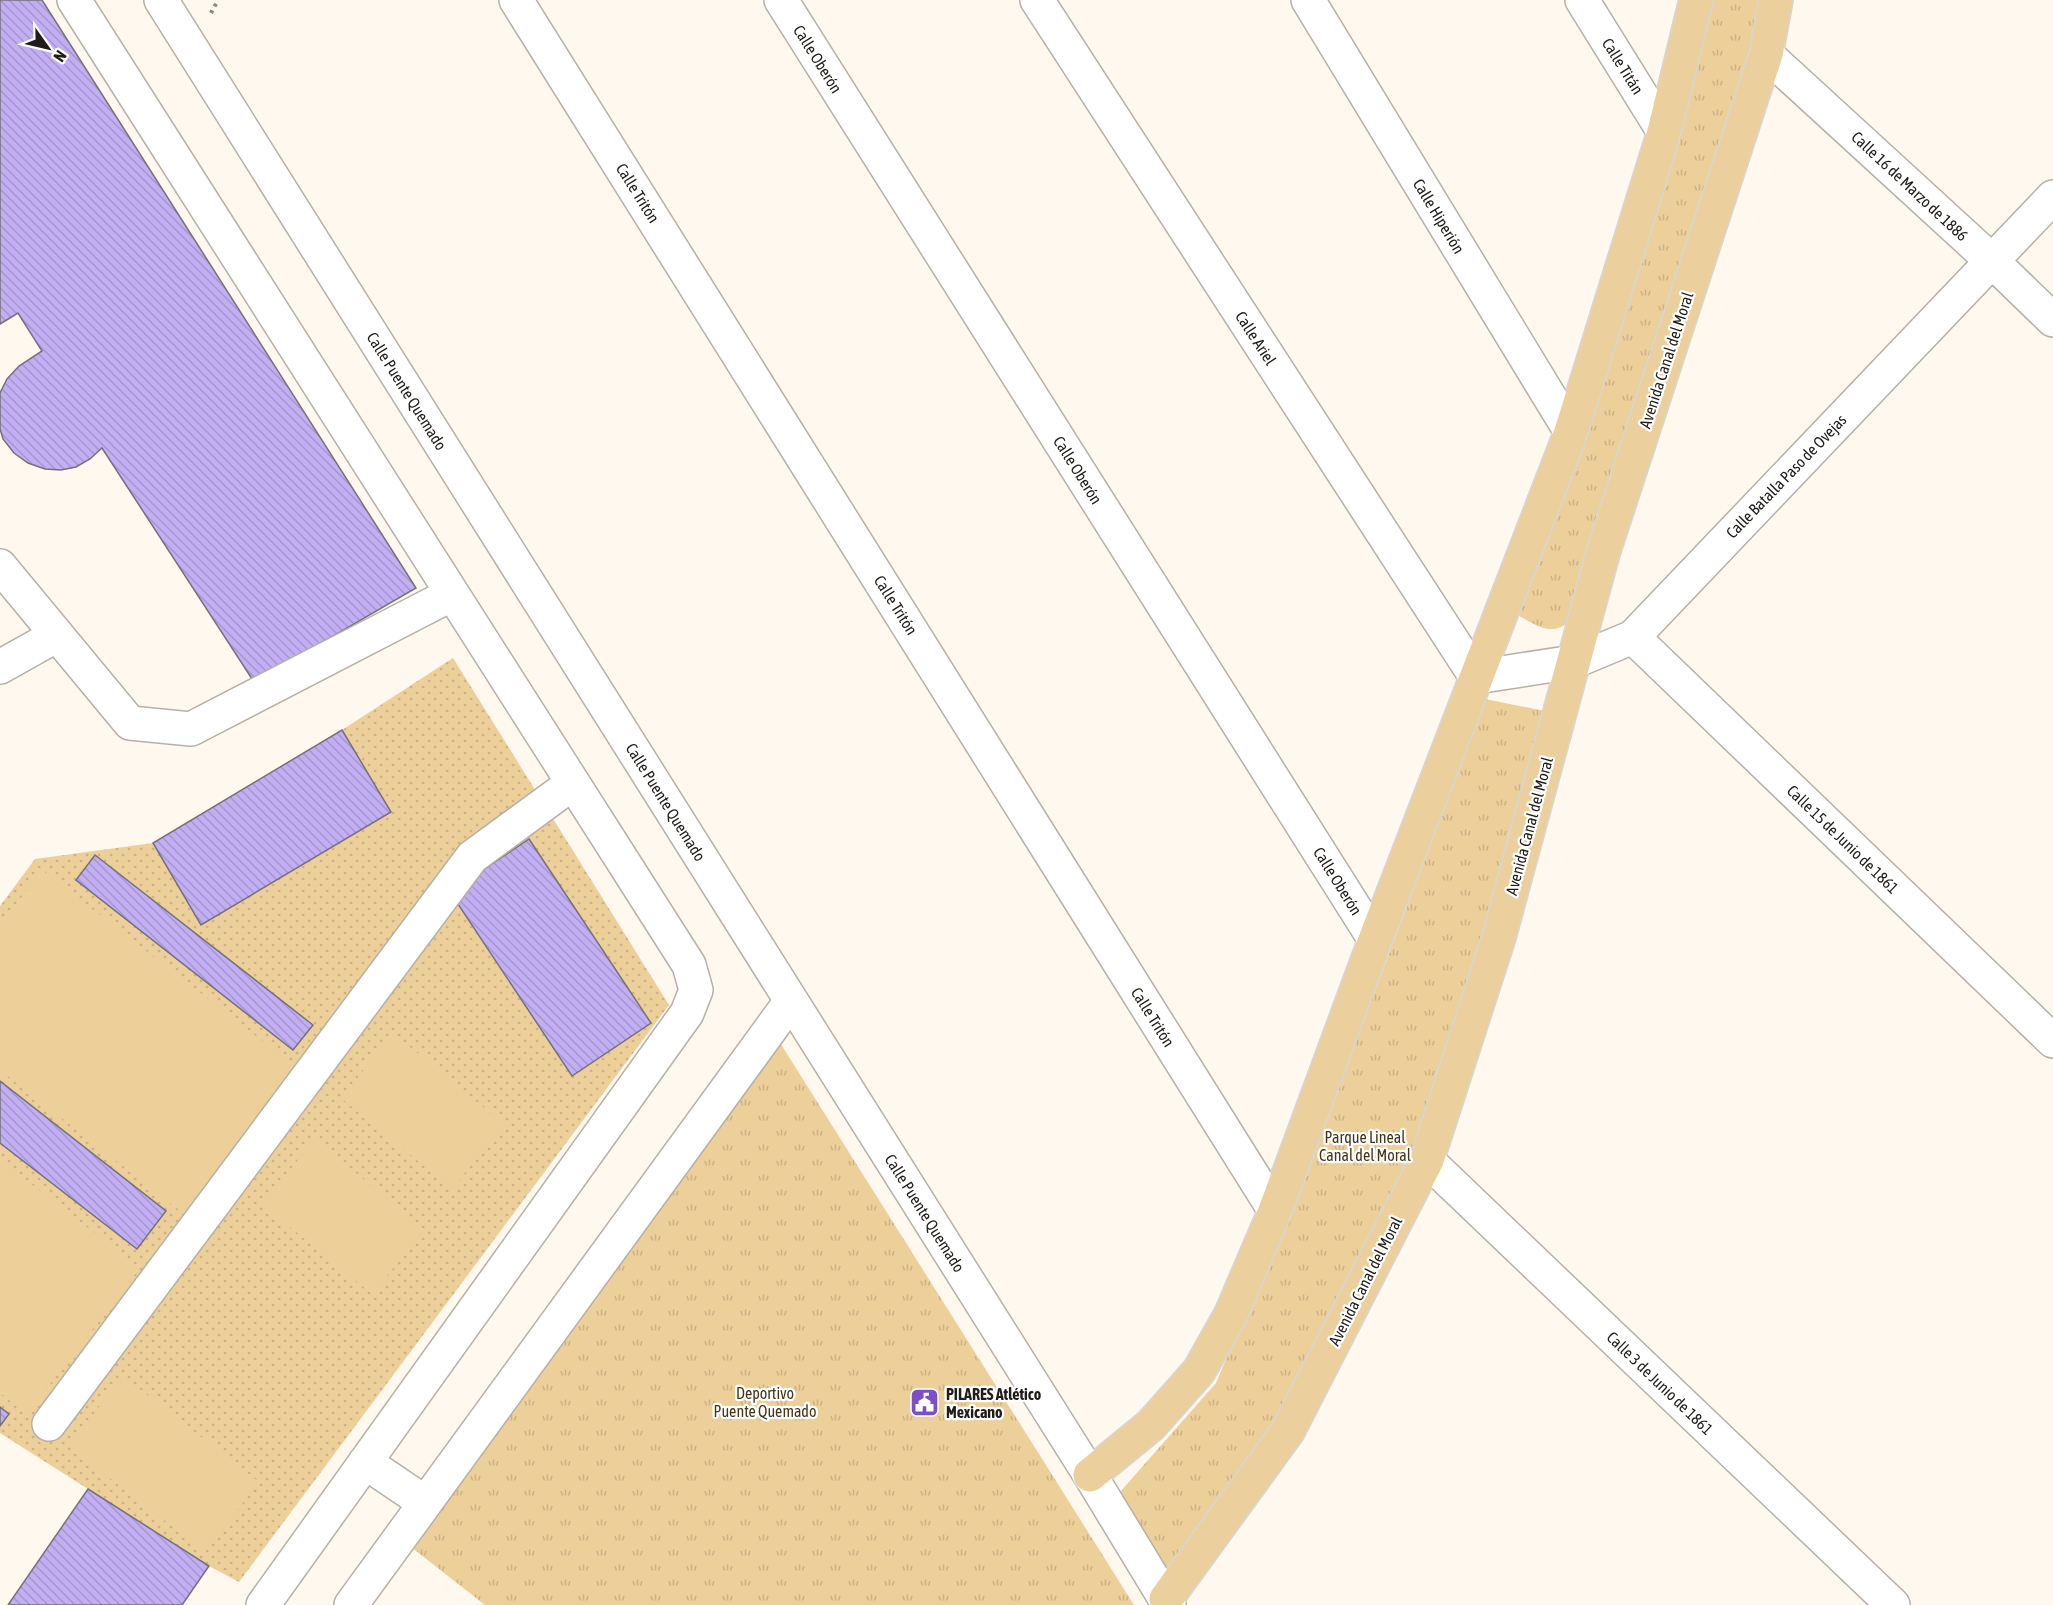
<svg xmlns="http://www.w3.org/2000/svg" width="2053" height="1605" viewBox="0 0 2053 1605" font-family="'Asap Condensed',sans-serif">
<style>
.grass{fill:url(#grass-dots)}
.park{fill:url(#park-tufts)}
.pitch{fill:#edcf9a}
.building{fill:url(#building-back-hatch);stroke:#73717a;stroke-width:1.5}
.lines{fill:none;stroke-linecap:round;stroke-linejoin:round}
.minor-casing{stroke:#b6b0a7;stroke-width:36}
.major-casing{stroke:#d7d6d6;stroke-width:36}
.path{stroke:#8b8781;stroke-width:4;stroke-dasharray:3 4.5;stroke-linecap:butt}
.minor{stroke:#fff;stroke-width:33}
.major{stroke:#ebd09e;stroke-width:33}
.labels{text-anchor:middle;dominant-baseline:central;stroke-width:4.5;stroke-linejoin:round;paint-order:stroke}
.street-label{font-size:16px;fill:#1f1d19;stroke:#fff}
.park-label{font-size:16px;fill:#453416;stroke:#fff}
.poi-label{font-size:16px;font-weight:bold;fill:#1f1d19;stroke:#fff;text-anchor:start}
</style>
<defs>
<pattern id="grass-dots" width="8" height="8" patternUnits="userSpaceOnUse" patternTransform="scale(1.5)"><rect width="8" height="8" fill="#edcf9a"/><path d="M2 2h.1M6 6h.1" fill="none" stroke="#cbb184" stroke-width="1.8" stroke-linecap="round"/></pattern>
<pattern id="park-tufts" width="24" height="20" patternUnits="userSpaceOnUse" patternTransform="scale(1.5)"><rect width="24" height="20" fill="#edcf9a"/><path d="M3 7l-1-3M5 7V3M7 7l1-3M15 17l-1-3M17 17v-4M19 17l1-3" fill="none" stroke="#cbb184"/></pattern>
<pattern id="building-back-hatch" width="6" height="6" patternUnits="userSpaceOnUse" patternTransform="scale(1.5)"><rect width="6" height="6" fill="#c2aef3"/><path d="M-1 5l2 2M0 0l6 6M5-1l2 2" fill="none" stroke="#a695d0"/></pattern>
</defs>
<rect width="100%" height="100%" fill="#fef8ee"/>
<path class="grass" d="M453,658L669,1005L239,1582L209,1566L0,1433V906L35,859L153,843L342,730Z"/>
<path class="park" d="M1707,0H1761L1754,35L1590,607C1555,633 1555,637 1516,614Z
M1485,699L1545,711L1486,933L1409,1164L1277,1423L1166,1589L1120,1492L1216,1383L1296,1193L1386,962Z
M777,1038L1134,1605H485L411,1547Z"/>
<path class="pitch" d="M42,870L296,1067L183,1213L0,1070V925Z
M393,1033L504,1124L452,1189L341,1098Z
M315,1139L425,1230L372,1294L262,1204Z
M0,1160L140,1268L27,1414L0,1393Z
M123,1376L259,1482L205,1552L68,1446Z"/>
<path class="building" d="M0,0H42L416,588L254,682L102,448L90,459L76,467L61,470L45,469L28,463L14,453L3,439L0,429V393L7,379L19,366L42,351L18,313L0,324Z
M342,730L391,812L201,925L153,843Z
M529,839L651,1023L572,1076L450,892Z
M95,855L313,1025L293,1050L76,880Z
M0,1081L166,1211L137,1249L0,1143Z
M0,1407L9,1414L0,1426Z
M88,1489L209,1566L182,1605H8Z"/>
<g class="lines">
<defs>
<path id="minor" d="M74,0L689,965L696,990L687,1013L263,1605
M161,0L1090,1475L1169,1605
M516,0L1275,1211
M781,0L1375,940
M1037,0L1476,677L1573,662L1633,637L2053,197
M1308,0L1571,432
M1582,0L1664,132
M1766,54L1992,261L2053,320
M0,566L130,723L191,729L452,594
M1633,637L2053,1041
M0,667L57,635
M1427,1160L1893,1605
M49,1424L472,857L573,783
M365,1462L424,1502
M351,1605L791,1001"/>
<path id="major" d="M1090,1475L1151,1425L1199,1371L1231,1314L1275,1211L1375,940L1571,432L1664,132L1696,0
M1166,1599L1288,1431L1427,1160L1499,937L1603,553L1766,54L1776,0"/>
</defs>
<use href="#minor" class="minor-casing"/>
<use href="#major" class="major-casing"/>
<path class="path" d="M211,13L218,0"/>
<use href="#minor" class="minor"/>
<use href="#major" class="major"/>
</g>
<defs>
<symbol id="civic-square" viewBox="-11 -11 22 22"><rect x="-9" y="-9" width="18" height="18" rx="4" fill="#7d4fc7" stroke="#fff"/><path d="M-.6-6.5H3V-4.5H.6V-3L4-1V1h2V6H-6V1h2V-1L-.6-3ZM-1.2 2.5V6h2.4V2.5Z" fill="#fff"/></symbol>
</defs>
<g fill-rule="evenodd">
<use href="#civic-square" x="908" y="1386" width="33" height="33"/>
</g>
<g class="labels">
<g class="street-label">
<text transform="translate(818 59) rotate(58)">Calle Oberón</text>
<text transform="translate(1623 66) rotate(58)">Calle Titán</text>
<text transform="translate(1910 186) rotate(43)">Calle 16 de Marzo de 1886</text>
<text transform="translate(638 193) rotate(58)">Calle Tritón</text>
<text transform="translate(1439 216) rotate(59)">Calle Hiperión</text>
<text transform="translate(1256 338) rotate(57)">Calle Ariel</text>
<text transform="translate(1666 360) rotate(-72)">Avenida Canal del Moral</text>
<text transform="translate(407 391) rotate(58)">Calle Puente Quemado</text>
<text transform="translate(1078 470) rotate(58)">Calle Oberón</text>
<text transform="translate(1786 476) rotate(-46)">Calle Batalla Paso de Ovejas</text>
<text transform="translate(896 605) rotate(58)">Calle Tritón</text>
<text transform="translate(666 802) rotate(58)">Calle Puente Quemado</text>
<text transform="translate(1529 826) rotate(-75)">Avenida Canal del Moral</text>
<text transform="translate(1843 839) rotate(44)">Calle 15 de Junio de 1861</text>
<text transform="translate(1338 881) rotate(58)">Calle Oberón</text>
<text transform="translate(1153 1017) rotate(58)">Calle Tritón</text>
<text transform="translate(925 1213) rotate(58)">Calle Puente Quemado</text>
<text transform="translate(1365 1281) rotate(-63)">Avenida Canal del Moral</text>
<text transform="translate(1660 1383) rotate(44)">Calle 3 de Junio de 1861</text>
</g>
<g class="park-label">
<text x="1365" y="1137">Parque Lineal<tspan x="1365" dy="18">Canal del Moral</tspan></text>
<text x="765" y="1393">Deportivo<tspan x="765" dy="18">Puente Quemado</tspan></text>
</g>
<g class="poi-label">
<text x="946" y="1394">PILARES Atlético<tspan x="946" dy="18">Mexicano</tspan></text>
</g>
</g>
<g transform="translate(48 48) rotate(124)" stroke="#ffffff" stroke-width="4.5" paint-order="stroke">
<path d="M0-4.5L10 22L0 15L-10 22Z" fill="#1f1d19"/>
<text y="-9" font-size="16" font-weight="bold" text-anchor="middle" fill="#1f1d19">N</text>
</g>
</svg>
